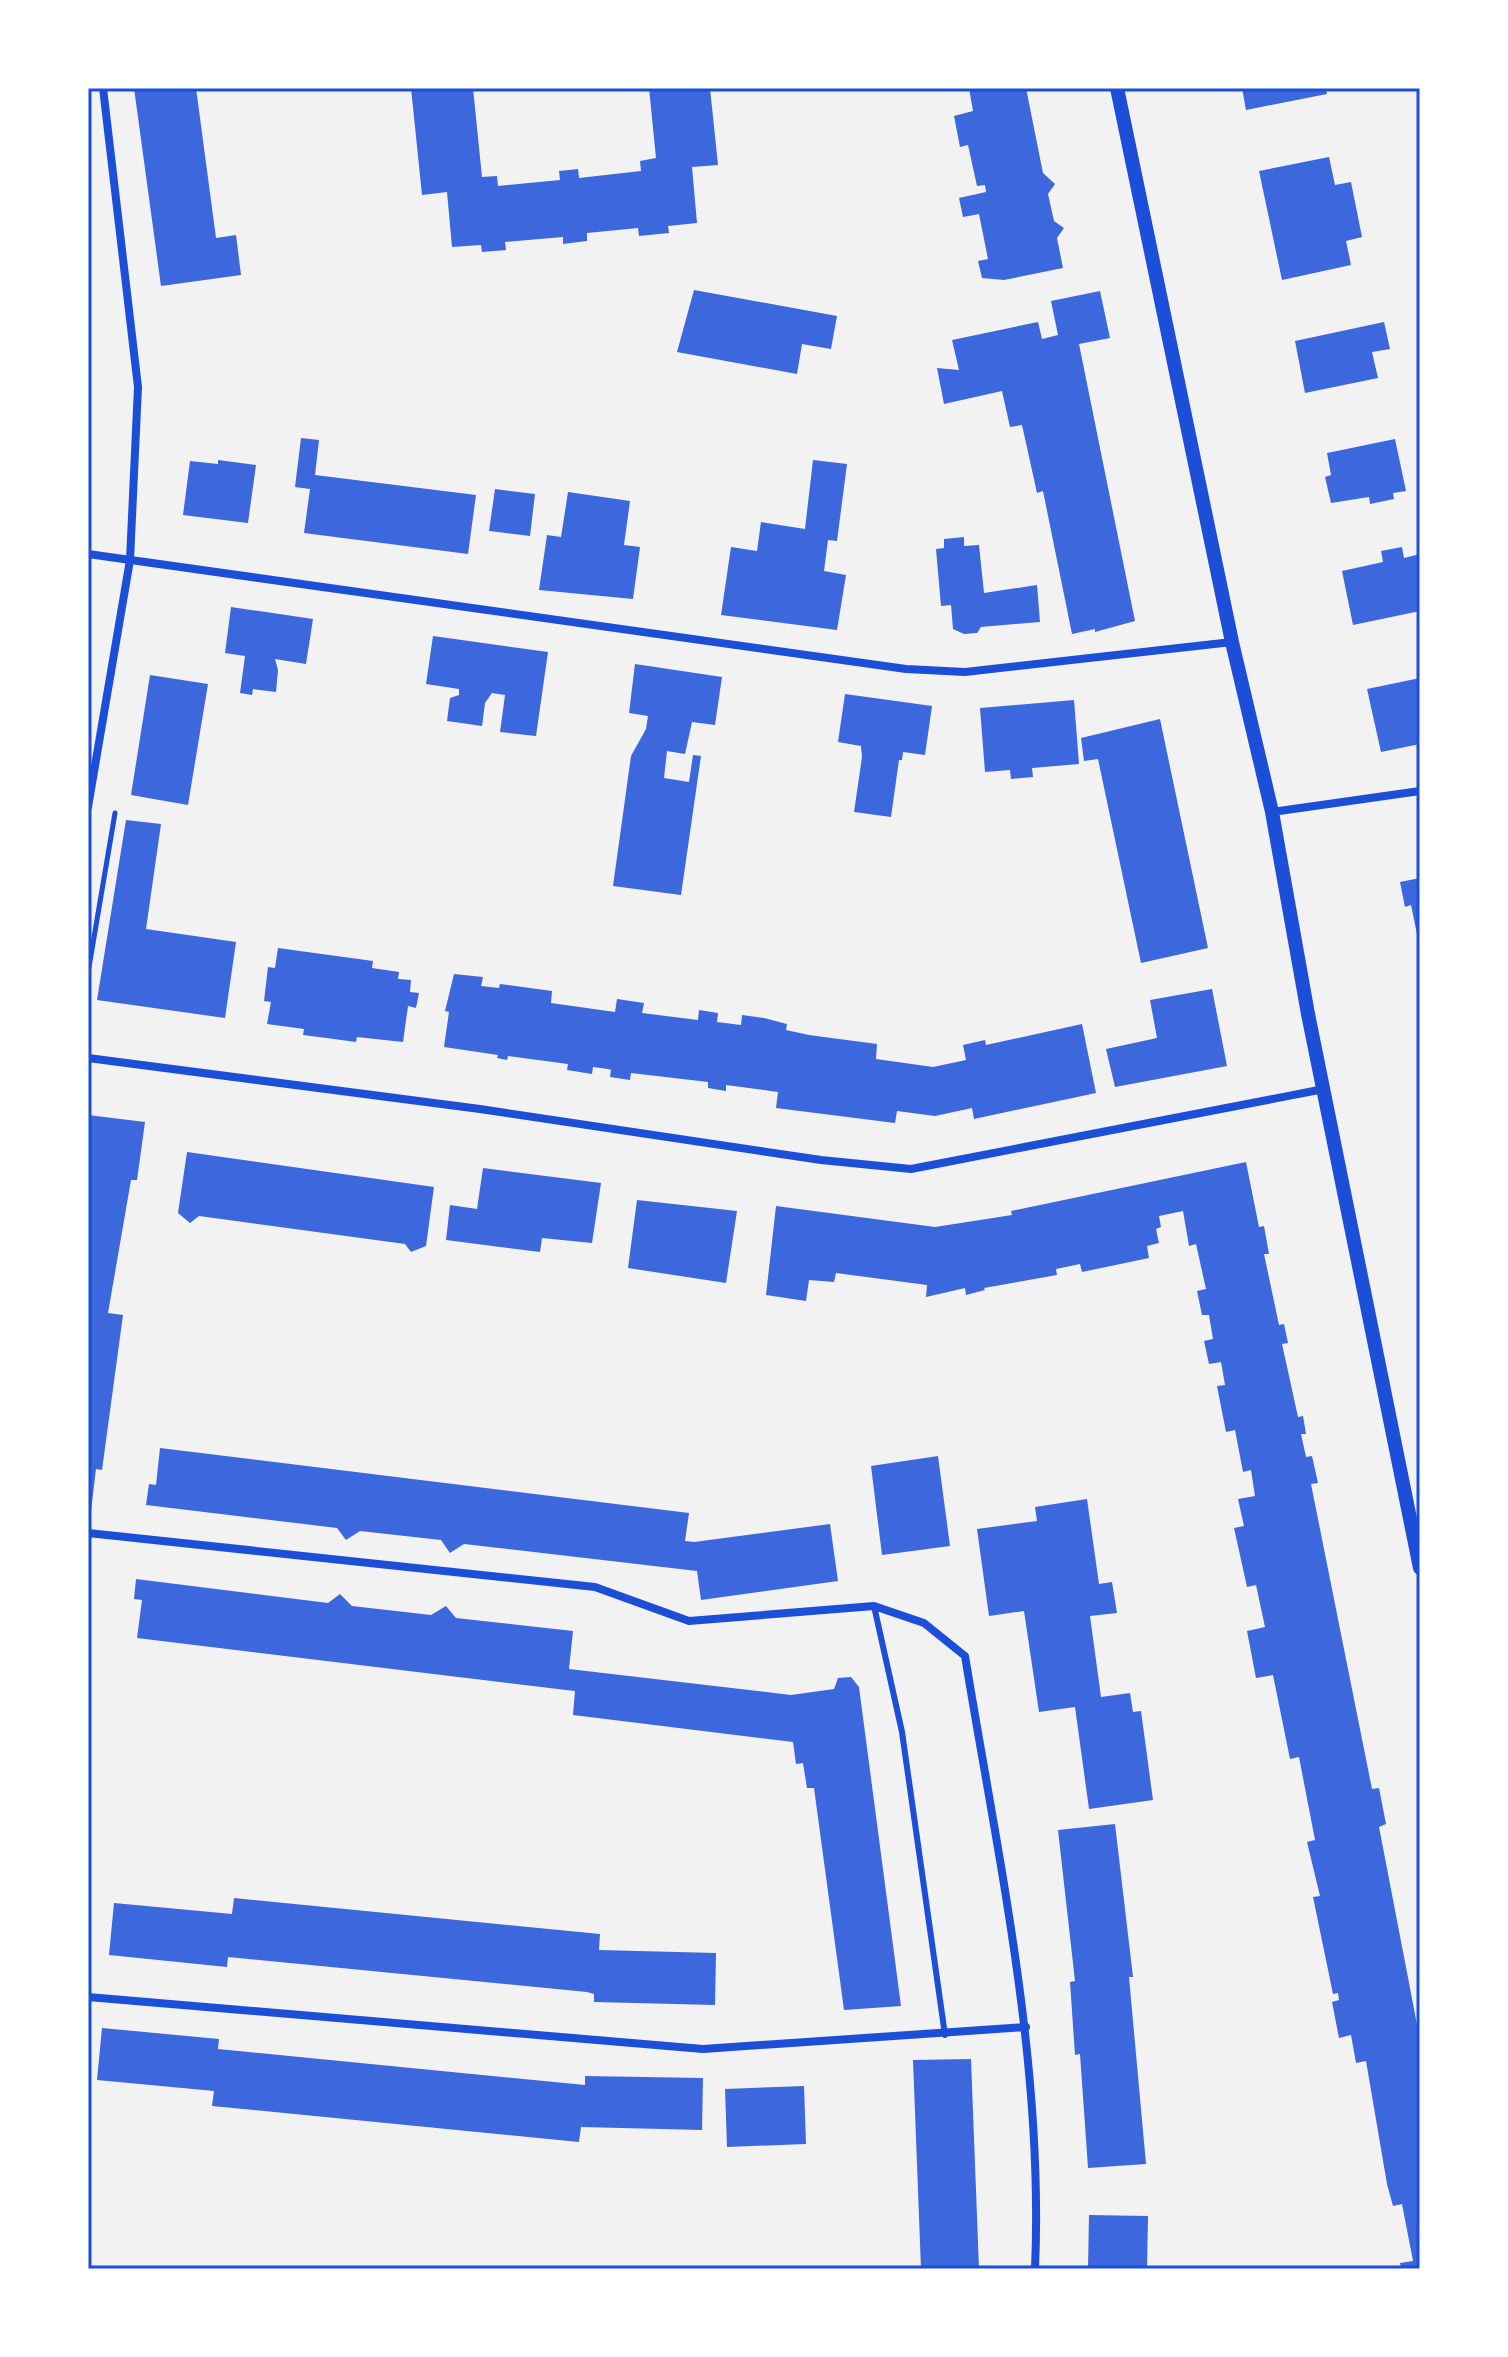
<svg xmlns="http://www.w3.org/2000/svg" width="1508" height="2357" viewBox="0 0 1508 2357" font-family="Barlow,sans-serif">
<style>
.building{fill:#3d67dc}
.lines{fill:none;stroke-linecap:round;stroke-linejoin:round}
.path{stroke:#1d4ed8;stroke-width:5}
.service{stroke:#1d4ed8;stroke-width:6}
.minor{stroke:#1d4ed8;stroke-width:8}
.tertiary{stroke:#1d4ed8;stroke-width:14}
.neatline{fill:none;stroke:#1d4ed8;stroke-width:3}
</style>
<rect width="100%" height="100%" fill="#f2f2f2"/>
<path class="building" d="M134,88H196L216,238L236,235L241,275L161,286Z
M411,88H473L482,177L497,176L498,186L560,180L559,171L578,169L579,178L641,171L640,161L656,158L649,88H710L718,165L692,167L697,223L668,226L669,233L639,236L638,228L587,233V241L563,244V237L505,242L506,250L482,252L481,245L452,247L447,192L422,195Z
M969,88H1026L1043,173L1055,184L1048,194L1054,221L1064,228L1057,238L1063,268L1004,280L982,278L978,261L988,259L979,214L963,217L959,198L986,192L985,185L977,186L968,145L960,147L954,116L973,111Z
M1242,88H1326L1327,94L1246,110Z
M1329,157L1335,185L1351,182L1362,237L1346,241L1351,265L1282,280L1259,171Z
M694,290L837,316L831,349L802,344L797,374L677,352Z
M1100,291L1110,338L1079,344L1135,621L1095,632V629L1072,634L1043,491L1037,493L1022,425L1010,427L1002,391L944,404L937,368L959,370L952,340L1038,322L1042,339L1058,335L1051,301Z
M1384,322L1390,349L1372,352L1378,378L1305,393L1295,341Z
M301,438L319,440L315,475L476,495L468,554L304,533L310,489L295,487Z
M1395,439L1406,491L1393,493L1394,499L1370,504L1369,497L1331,503L1325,477L1331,475L1327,453Z
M218,460L256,465L248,523L183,515L190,461L218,464Z
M813,460L847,464L837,541L828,540L824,571L846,575L837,630L721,615L731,547L757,551L761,522L805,529Z
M495,489L535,494L530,536L489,531Z
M568,492L630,501L624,545L640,547L633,599L539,590L547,535L561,537Z
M964,537V546L979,545L984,593L1037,585L1040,622L981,627L977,633L964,634L953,629L951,605L941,606L936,549L944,548V539Z
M1402,547L1404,558L1420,554V611L1353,625L1342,571L1383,562L1381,551Z
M231,607L313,619L306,664L275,659L278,670L276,692L253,689L252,695L240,693L245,656L225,653Z
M433,636L548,652L536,736L500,732L505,695L492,693L485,703L482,726L447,721L450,698L459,695V689L426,684Z
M635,664L722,677L715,725L692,722L685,754L667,751L664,778L689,782L693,755L701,756L681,895L613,886L631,756L646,729L648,716L629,713Z
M150,675L208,684L188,805L131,795Z
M1420,678V744L1381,752L1367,689Z
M845,694L932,706L925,755L903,752L902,760H899L891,817L854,812L862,757L861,746L838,742Z
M1074,700L1079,764L1032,768L1033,777L1011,779L1010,770L985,772L980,708Z
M1160,719L1208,948L1141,963L1098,759L1084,761L1081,738Z
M126,820L161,824L146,929L236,942L225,1018L97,1000Z
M1420,878V944H1419L1411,905L1405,907L1400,882Z
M278,948L373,961L372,968L399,972L398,979L411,980L410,992L419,993L416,1008L408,1006L403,1042L357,1037L356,1042L334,1039L303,1035L304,1029L267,1024L271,1002L264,1001L268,967L275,968Z
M454,974L483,977L481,986L499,988L500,984L552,991L551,1003L615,1012L617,999L644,1003L642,1013L698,1020L699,1010L718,1013L717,1022L741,1025L742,1015L764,1018L787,1024L786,1030L809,1035L877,1044L876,1059L933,1067L966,1060L963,1045L985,1040L986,1045L1082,1024L1096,1093L974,1119L972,1108L935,1116L897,1111L895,1123L776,1108L778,1092L726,1085V1091L708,1088V1082L631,1073L630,1080L610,1077L611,1070L608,1069L593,1067L592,1074L567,1070L568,1064L508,1056L507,1060L497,1058L498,1055L444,1047L449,1012L445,1011Z
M1212,989L1227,1066L1115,1087L1106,1049L1157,1038L1150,1000Z
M88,1115L145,1122L137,1180H131L108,1313L123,1315L102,1470L96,1469L91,1511Z
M187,1152L434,1187L426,1246L411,1252L405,1244L199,1216L190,1223L178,1213Z
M1246,1162L1259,1227L1264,1226L1269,1254H1264L1279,1325L1284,1324L1288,1343L1282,1344L1298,1417L1303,1416L1306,1434H1301L1306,1457L1312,1456L1318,1483L1311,1484L1372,1789L1379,1788L1386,1824L1379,1827L1420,2040V2269H1401L1400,2263L1413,2261L1402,2204L1393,2206L1387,2184L1366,2061L1356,2063L1351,2035L1339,2038L1332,2002L1339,2000L1338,1993L1333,1994L1313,1897L1320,1896L1307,1842L1315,1840L1299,1757L1290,1759L1273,1675L1256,1678L1247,1631L1265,1627L1256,1585L1247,1587L1234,1528L1244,1526L1238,1499L1255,1496L1251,1470L1243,1472L1235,1430L1226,1432L1217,1386L1225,1385L1221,1362L1209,1364L1204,1341L1213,1339L1209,1315H1202L1197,1291L1206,1289L1196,1244L1189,1246L1183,1211L1159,1216L1161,1227L1156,1229L1159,1243L1147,1246L1149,1258L1082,1272L1080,1264L1056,1269L1057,1275L984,1288L985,1290L966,1295L965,1288L926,1297L927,1285L836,1273L834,1282L809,1280L806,1301L766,1295L776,1206L935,1227L1012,1215L1011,1211Z
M483,1168L601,1183L592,1243L542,1238L540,1252L446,1240L450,1205L477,1209Z
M637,1200L737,1211L726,1283L628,1268Z
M160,1448L689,1513L685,1541L694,1542L830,1524L838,1581L701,1600L697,1571L464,1544L450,1553L441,1540L360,1531L346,1540L337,1528L146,1505L149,1484L156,1485Z
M938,1456L950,1546L882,1555L871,1466Z
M1087,1499L1099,1584L1112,1582L1117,1613L1090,1616L1101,1697L1130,1693L1133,1712L1141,1711L1153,1800L1089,1809L1075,1707L1039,1712L1024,1611L989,1616L977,1529L1037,1521L1035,1507Z
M136,1579L328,1603L340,1594L352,1606L431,1615L446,1606L456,1618L573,1631L569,1669L791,1695L834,1689L838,1678L851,1677L859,1687L901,2006L844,2010L814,1788H807L803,1763L796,1764L793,1742L573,1715L575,1691L566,1690L137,1638L142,1600L134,1599Z
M1115,1824L1133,1977H1129L1146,2164L1088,2168L1080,2054L1075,2055L1070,1982L1075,1981L1058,1830Z
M234,1898L600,1934L599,1950L716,1953L715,2005L594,2002V1994L587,1992L228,1957L227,1967L109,1955L114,1903L232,1914Z
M102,2028L219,2039L218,2049L585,2085V2076L703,2078L702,2130L581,2127L579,2142L212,2106L214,2091L97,2080Z
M971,2059L979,2269H921L913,2060Z
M804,2086L806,2144L727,2147L725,2089Z
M1089,2215L1148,2216L1147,2269H1088Z"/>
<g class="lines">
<path class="path" d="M88,973L115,813"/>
<path class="service" d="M874,1606L902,1732L945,2035"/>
<path class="minor" d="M88,554L906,669L965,672L1232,642
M88,807L130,560L138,387L103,88
M1272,812L1420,791
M88,1058L480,1109L821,1160L911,1169L1324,1089
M88,1533L595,1587L689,1621L874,1606L924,1623L965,1656C998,1858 1044,2063 1035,2269
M88,1997L703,2049L1026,2027"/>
<path class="tertiary" d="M1117,88L1232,642L1272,812L1308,1014L1420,1568"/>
</g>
<rect width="1508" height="2357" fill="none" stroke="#ffffff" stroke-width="180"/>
<rect x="90" y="90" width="1328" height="2177" class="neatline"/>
</svg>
